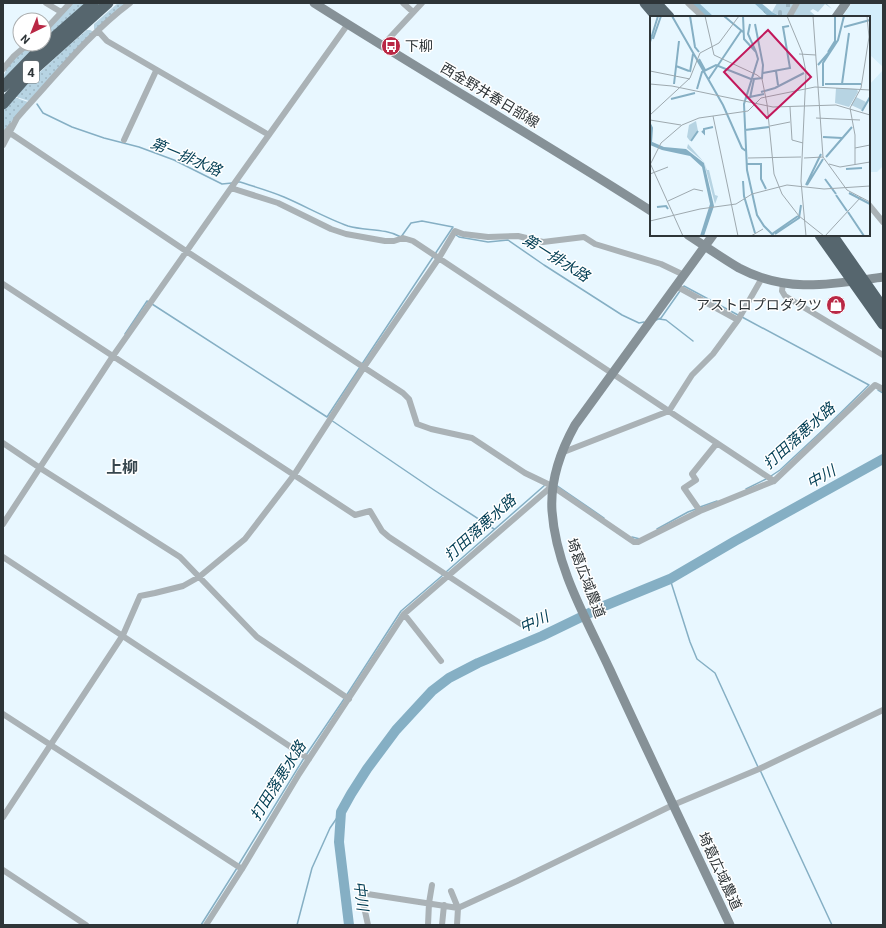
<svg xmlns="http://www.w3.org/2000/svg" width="886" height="928" viewBox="0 0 886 928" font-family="Roboto,'Noto Sans JP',sans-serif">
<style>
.built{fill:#d3eefb}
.grass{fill:url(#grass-dots)}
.forest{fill:url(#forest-firs)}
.cemetery{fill:url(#cemetery-stones)}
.green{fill:#b7d4e3}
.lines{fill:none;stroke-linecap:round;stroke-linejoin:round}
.stream{stroke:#85afc4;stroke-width:1.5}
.river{stroke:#85afc4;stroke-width:10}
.street{stroke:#aab2b6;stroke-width:6}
.secondary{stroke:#869197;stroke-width:9}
.highway{stroke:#56666e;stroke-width:11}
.labels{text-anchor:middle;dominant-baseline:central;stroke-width:3;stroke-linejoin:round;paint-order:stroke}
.shield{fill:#fff;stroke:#6d7274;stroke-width:1}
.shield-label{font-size:13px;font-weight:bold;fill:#2e3538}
.poi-label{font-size:14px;fill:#2e3538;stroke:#fff;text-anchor:start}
.street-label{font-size:14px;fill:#2e3538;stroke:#fff}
.water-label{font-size:15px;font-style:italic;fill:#003d53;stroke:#fff}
.quarter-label{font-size:16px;font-weight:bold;fill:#37464e;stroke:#fff}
.inset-river{fill:none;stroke:#85afc4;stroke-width:2}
.inset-road{fill:none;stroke:#9ea9af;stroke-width:1}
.view{fill:#c2185b;fill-opacity:0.15;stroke:#c2185b;stroke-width:2}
.inset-edge{fill:none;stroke:#2e3538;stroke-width:2}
</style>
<defs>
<pattern id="grass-dots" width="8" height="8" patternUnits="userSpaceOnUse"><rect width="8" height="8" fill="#b7d4e3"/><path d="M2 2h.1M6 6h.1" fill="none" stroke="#9eb7c4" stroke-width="1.8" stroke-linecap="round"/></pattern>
<pattern id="forest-firs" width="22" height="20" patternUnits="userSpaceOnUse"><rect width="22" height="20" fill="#92bcd1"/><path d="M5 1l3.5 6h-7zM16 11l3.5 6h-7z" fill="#789aab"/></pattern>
<pattern id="cemetery-stones" width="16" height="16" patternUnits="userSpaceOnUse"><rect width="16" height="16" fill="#b7d4e3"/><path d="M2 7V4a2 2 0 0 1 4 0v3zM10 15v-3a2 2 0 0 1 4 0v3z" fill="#9eb7c4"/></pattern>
</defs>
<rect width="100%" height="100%" fill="#e8f7ff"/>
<path class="built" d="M691,3H761L772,12L782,17H706Z
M852,3H883V67L869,54V17H842Z
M883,70V166L877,172H869V85Z"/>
<path class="grass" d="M73,3H85L44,40V33Z
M118,3H126L97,30L94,29V24Z
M87,30H90L94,32L29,101L14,96L67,47Z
M31,44H40L3,82C3,66 20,54 31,44Z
M14,97L28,102L3,132V110Z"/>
<path class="forest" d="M691,3H699L714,17H706Z
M754,3H761L772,12L782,17H769Z"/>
<path class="cemetery" d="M777,3H794L787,17H782L772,12Z"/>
<path class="green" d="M800,3H826L832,9L825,4L818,12L813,9L810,11L817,17H792Z"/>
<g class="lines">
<path class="stream" d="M37,104L43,113L72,127L104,138L139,147L174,160L222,184L232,183
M237,182H240C255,187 270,191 284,197C305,206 326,218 348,226C365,231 385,228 401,237L411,223L422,221L453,227L435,254
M456,235L459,237L488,242L508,240L544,265L622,315L639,323L644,322
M682,288L684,286L738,315
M152,304L327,417
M742,317L869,385
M659,319L666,320L693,341
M656,320L661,318L680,291
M125,334L147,301L149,302
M362,364L433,257
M878,390L883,393
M327,417L360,367
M331,420L434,490L494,529
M771,476L780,470L824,429L869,385
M556,485L604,518
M746,489L766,479
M700,507L717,501
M657,529L688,512L696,509
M632,537L640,539
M446,572L545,485
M670,579L690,642L697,659L715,673L758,767
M346,696L401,611L443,575
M306,755L344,699
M760,770L832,925
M239,864L304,758
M201,925L237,868
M297,925L312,868L330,828L341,812"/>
<path class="river" d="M349,925L339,842L341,812L351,794L367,769L396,730L432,691L449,678L478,663L542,636L604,606L670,579L735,541L883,459"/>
<path class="street" d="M46,3L61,12
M403,3L413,12
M688,3L703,17
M789,17L797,3
M44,31L70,3
M98,31L107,41L269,135
M382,46L422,3
M3,69L14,56L28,44
M10,133L186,251L403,393L409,399L417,424L431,429L472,438L525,473L552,486L634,542H638L700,511L774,481L875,385L883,389
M3,136L11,126
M124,140L156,71
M3,145L17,118L24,110C57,74 91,32 130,3
M231,188L278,203L331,229L346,234L385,241H394L403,238L413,241L774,481
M869,205L883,222
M783,283L782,291L785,296L883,355
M3,284L355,515L370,511L382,531L389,537L521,624
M676,286L738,320
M3,443L40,468L180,557L257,637L349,699
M561,453L669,411L692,375L713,354L738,320L762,278
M700,511L684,488L696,480L692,474L717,443
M3,524L113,356L231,188L348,24
M3,557L309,759
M404,614L441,661
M3,714L242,869
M3,817L123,635L140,596L155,593L183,586L199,577L245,539L294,475L364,367L439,258L455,231L463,234L488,237L518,236L543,242L584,237L595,244L661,264L684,275
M3,870L86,925
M451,891L458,908L457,925
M206,925L242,869L299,774L404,614L552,486
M368,925L361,893L458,908L517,881L673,805L759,769L883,710
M428,925L429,903L432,885
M442,925L444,905"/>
<path class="secondary" d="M314,3C426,74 540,140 651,211
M836,17L846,3
M688,235C705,246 722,258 739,268C788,294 832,284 883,277
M713,235L575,425C560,452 550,480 552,511C556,568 587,620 610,670C649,755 690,840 730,925"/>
<path class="highway" d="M645,3L657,17
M656,3L669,17
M3,87L34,55L93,3
M3,104L30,73L108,3
M820,235L883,324
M832,235L883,308"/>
</g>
<defs>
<symbol id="bus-disc" viewBox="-11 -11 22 22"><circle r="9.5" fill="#b92845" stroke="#fff"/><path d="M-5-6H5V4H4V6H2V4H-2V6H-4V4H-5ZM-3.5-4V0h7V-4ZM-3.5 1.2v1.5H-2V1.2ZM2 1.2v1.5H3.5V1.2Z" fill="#fff"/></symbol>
<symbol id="shop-disc" viewBox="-11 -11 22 22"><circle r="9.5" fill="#b92845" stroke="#fff"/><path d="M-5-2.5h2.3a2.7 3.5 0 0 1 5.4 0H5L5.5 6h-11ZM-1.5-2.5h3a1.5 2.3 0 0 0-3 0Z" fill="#fff"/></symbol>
</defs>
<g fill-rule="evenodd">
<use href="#bus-disc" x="380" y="35" width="22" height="22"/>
<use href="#shop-disc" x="825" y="294" width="22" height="22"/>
</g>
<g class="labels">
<rect class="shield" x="23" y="61" width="16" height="22" rx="3"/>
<g class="shield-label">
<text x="31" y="72">4</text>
</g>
<g class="poi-label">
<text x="405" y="46">下柳</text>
<text x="822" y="305" text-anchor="end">アストロプロダクツ</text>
</g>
<g class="street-label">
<text transform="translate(490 95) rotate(31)">西金野井春日部線</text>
<text transform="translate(586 578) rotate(69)">埼葛広域農道</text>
<text transform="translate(720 871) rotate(65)">埼葛広域農道</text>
</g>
<g class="water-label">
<text transform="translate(186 157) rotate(23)">第一排水路</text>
<text transform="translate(556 258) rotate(32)">第一排水路</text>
<text transform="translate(799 436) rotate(-42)">打田落悪水路</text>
<text transform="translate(821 477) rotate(-29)">中川</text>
<text transform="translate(480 528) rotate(-42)">打田落悪水路</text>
<text transform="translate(534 622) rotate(-24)">中川</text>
<text transform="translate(278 781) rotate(-58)">打田落悪水路</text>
<text transform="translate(361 896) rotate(83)">中川</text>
</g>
<g class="quarter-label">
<text x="122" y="467">上柳</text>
</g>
</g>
<g transform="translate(650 16)">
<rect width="220" height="220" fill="#e8f7ff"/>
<path d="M186,72L207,73L208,76L199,91L185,87ZM206,81L216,86L212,94L201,89ZM46,105L48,115L40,125L37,121L39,109ZM38,128L53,145L55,149L57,154H59L65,179L68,180L65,188L54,146L37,132L23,131L37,132Z" fill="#b7d4e3"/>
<path d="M0,125L14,131L36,133L54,147L64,190L54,220H50L60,188L52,151L40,140L12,134L0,129Z" fill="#85afc4"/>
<path class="inset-river" d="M22,0L73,89L92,132L96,135M40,0L45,31L49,36M74,0L93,16M93,0L94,23L106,36L108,43L94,88L97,154L107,199L114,210L124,220M185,0V26M100,8L98,18L106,36M194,11L220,4M3,23L11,0M0,26L8,0M178,36L185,25M49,43L55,54M168,49L181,34M26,50L39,55M126,55L128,69M40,56L43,38M113,57L140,52L133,11L139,10M58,64L91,15M24,68L29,25M175,68H211M192,68L199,17M173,70V47L188,24L194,0M47,73L52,56L66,49L101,63M111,76L125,72L154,57M95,82L114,78M100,82L104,63L112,62L113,49L105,8M21,83L45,77M212,95L220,81M0,108L2,112L1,127M95,114L119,111M52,115L54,117V113L63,111M173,121L192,122M41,125L48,115M176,141L202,111M97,148H111V163L116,173M196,153L212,152M175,163L186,178M93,165L94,180L105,217M156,169L171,138M157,169L173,143M199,177L220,188M186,179L197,195M7,191L16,190L18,193M198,196L214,220M122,218L148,200M125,218L149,202L151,189"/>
<path class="inset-road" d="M55,0L64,39L107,59L112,63L117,88L124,158L132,178L149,200L174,220M137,0L152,36L156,56L151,165L156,220M163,0L173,141L197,174L220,186M149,38L166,39M0,55L40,63M0,68L22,70L123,91L186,89L220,99M140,91L142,124L153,127M0,99L40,62L50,37L69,27L89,0M63,100L88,220M166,102L210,104M0,104L31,109M120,110L140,106M205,132L220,129M98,142L151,141M154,142L173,141M0,147L33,220M179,148L190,151L220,146M0,149L11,127L32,109L49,102L98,95L111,82L165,71L220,74M205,149V119L200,92L211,72L219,21L217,0M0,158L18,151M18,185L44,173L53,175M0,205L50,193L86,188L102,178L137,169L174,173L220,170M101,220L113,213M175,220L211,181"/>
<path class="view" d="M118,14L161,61L117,102L74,56Z"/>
<rect width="220" height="220" class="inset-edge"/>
</g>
<rect width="886" height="928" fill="none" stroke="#2e3538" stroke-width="8"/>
<g transform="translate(32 32) rotate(223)"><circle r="19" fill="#ffffff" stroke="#abaeaf"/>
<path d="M0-3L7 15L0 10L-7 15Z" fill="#b92845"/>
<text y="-6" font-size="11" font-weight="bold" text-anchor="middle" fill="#2e3538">N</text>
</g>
</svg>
